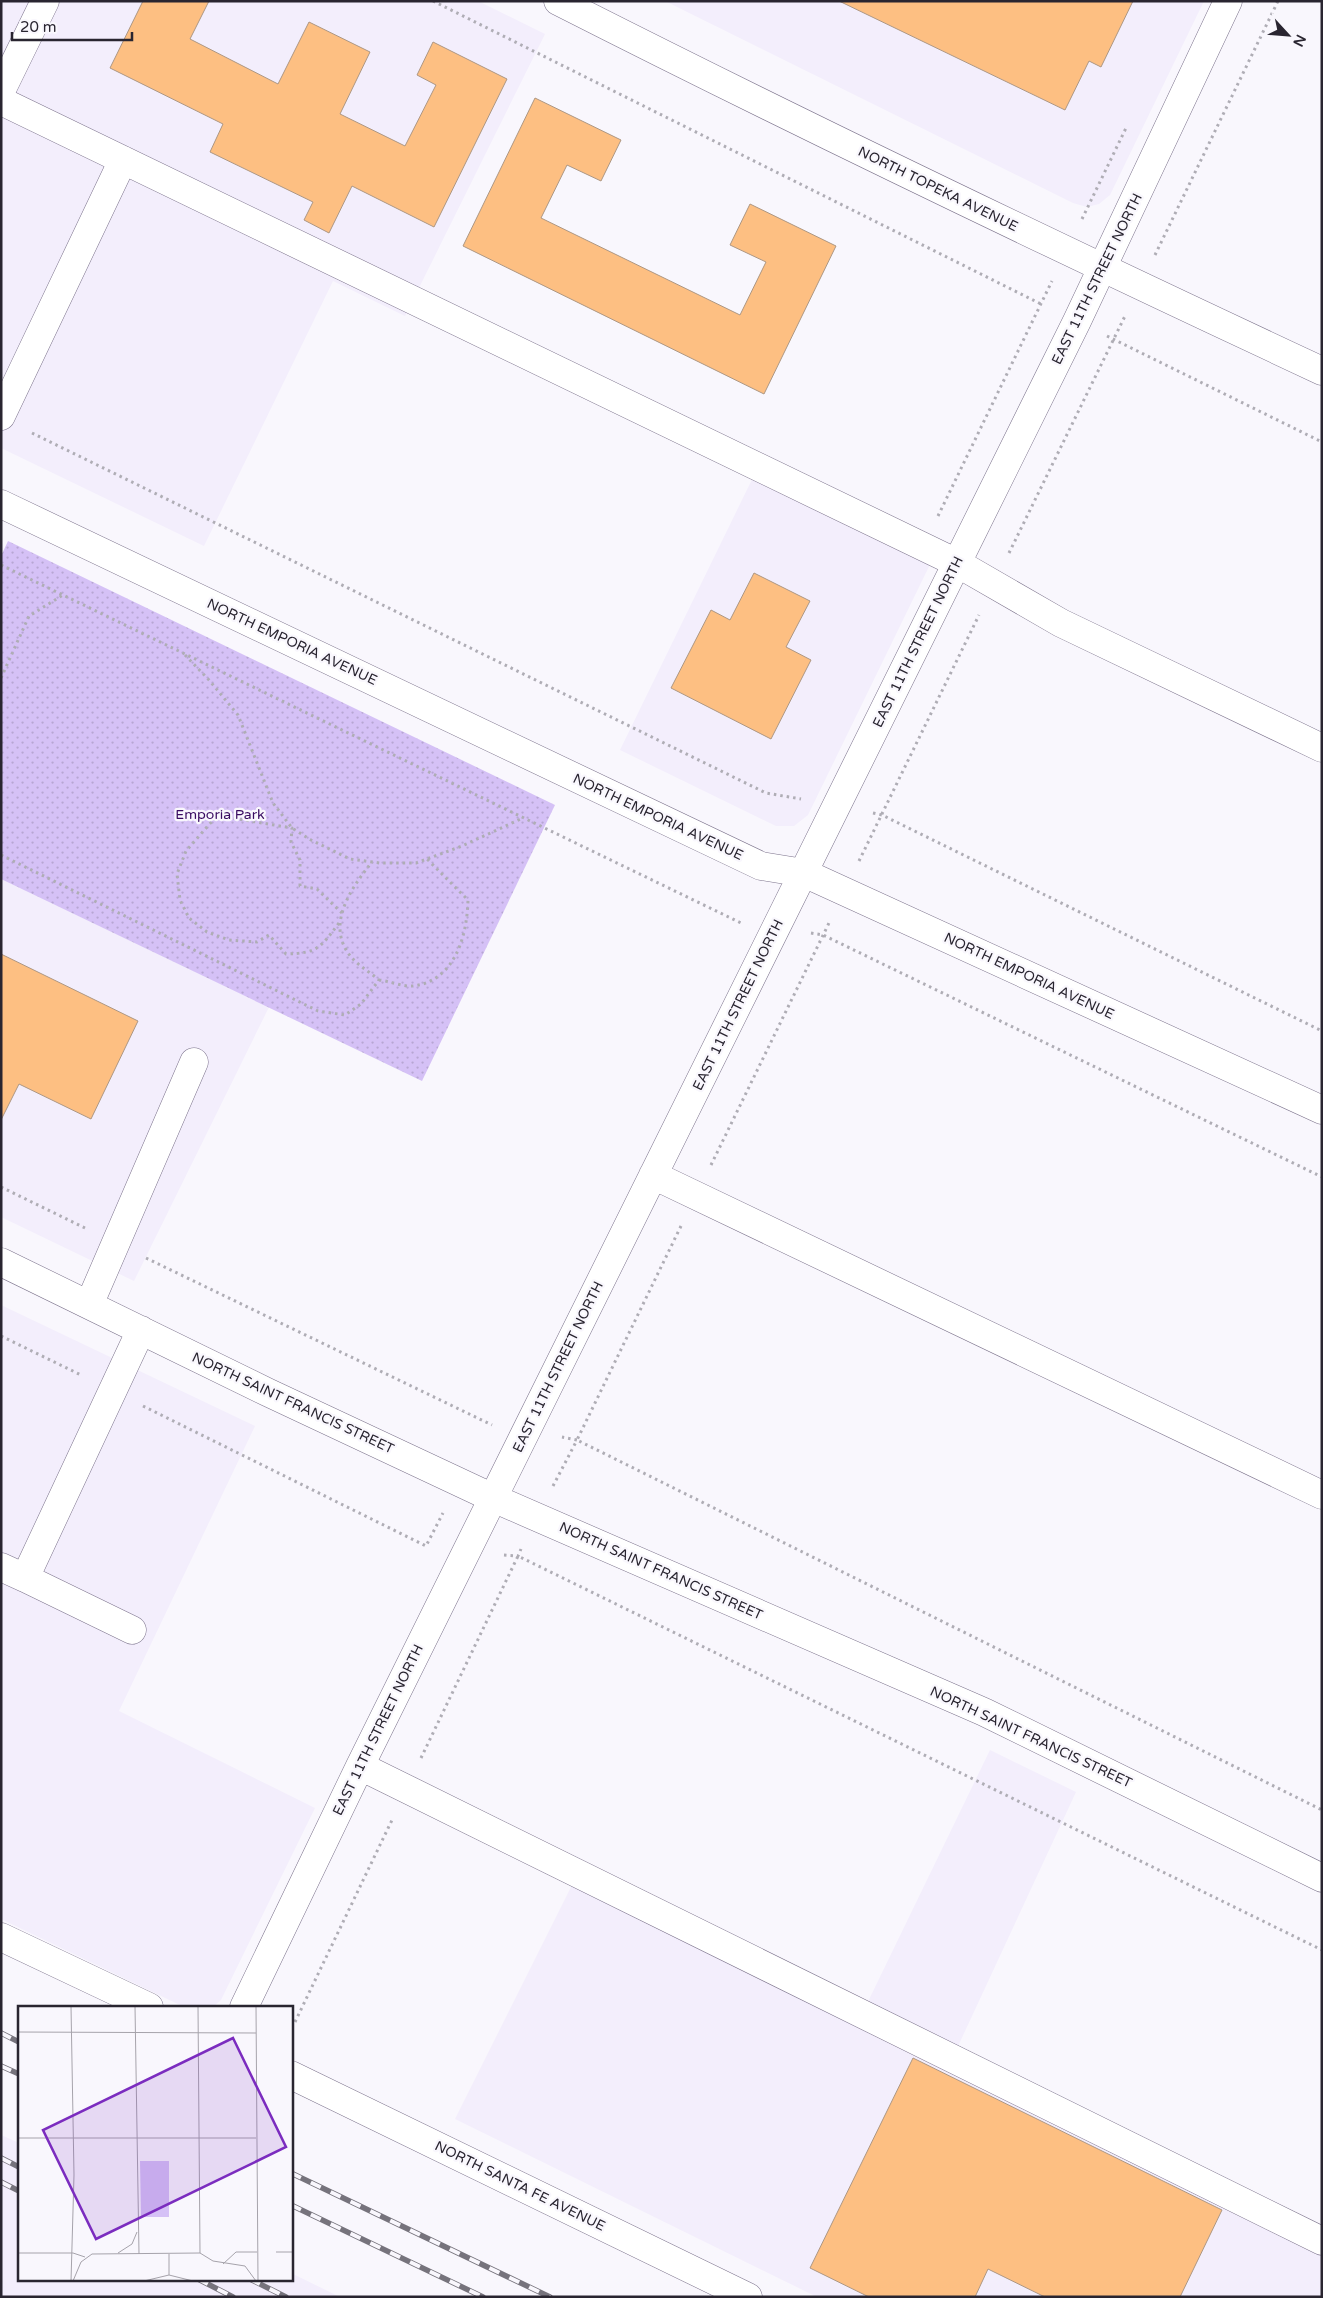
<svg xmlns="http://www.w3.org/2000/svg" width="1323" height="2298" viewBox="0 0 1323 2298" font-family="'Varela Round',sans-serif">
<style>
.built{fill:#f3eefc}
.green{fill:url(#green-dots)}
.building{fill:#fdbf82;stroke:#ad9783}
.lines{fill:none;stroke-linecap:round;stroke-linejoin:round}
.minor-casing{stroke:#7c738c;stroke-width:29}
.path{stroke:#afadb5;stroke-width:3;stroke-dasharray:2.5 4;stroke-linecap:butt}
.minor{stroke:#fff;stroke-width:28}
.rail-casing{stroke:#76737c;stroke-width:5.5}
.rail{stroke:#f9f7fd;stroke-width:4;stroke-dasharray:11;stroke-linecap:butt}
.labels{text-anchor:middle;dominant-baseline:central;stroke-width:4.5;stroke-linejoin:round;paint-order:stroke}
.street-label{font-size:14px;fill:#292530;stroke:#f9f7fd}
.park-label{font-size:14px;fill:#380b60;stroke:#f9f7fd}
.inset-road{fill:none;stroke:#a6a3ab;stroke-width:1}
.view{fill:#7b2cbf;fill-opacity:0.15;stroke:#7b2cbf;stroke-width:2.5}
.inset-edge{fill:none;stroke:#292530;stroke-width:2.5}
</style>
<defs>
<pattern id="green-dots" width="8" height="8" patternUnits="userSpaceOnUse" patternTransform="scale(1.25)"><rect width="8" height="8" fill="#d5c1f6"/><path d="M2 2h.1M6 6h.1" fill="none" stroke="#b7a6d3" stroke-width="1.8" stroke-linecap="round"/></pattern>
</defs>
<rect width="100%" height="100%" fill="#f9f7fd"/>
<path class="built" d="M1,1H478L545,34L405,316L333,281L204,546L1,448Z
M665,1H1204L1110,195L1099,204L1087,207L1073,203Z
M761,461L938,548L808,815L794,826H776L620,750Z
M1,879L269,1007L134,1281L1,1217Z
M1,1305L255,1426L119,1711L315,1808L221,2000L213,2007H184L1,1919Z
M990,1750L1076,1792L953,2057L1322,2230V2297H817L455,2119L574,1881L862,2014Z
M1,2135L19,2143V2279H291V2273L340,2297H1Z"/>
<path class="green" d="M8,541L555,805L422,1081L1,879V556Z"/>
<path class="building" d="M143,1H209L190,39L278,84L309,22L370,52L340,114L405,146L436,85L417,75L433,42L507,79L434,227L352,186L329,233L304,220L313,202L210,152L223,124L110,68Z
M839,1H1133L1101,67L1089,61L1065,110Z
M535,98L621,140L601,181L567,165L541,218L740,315L766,262L730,245L750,204L836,246L764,394L463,246Z
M754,573L810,601L786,647L811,660L771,739L671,688L711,610L730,620Z
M1,954L138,1021L91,1119L19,1084L1,1120Z
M913,2058L1222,2210L1180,2297H1045L988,2269L975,2297H869L810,2268Z"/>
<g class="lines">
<defs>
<path id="minor" d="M558,1C810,129 1065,251 1322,371
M1,91L45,1
M1,101L957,563L1061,623L1322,748
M1,416L123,160
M1,504L761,866L804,873L1322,1110
M653,1175L1322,1495
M1,1262L267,1392L493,1498L984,1712L1322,1878
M89,1305L194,1062
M1,1567L25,1578L141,1330
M25,1578L132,1630
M360,1766L1322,2241
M1,1937L149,2007
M244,2007L360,1766L1077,321L1228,1
M291,2075L748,2297"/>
</defs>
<use href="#minor" class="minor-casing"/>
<path class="path" d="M433,1L1041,304
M1082,219L1126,128
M1155,255L1278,1
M1107,336L1322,442
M32,433L766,793L801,799
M938,516L1052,281
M1009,553L1125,316
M1,565L741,923
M185,655L209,680L238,715L273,803L292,828L311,840L350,859L380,863H416L462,846L523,818
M1,678L29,616L63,595
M873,813L882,815L1322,1031
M1,855L318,1011L345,1015L361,1004L379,980C372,974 364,969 357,963C322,931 348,892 372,862
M859,861L979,615
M339,923C320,948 318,953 286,954L269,935L257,942L229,940L207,932L189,918L180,900L177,874L186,851L214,819L232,818L292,828L291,842L300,860V886L317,889L342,913
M811,933L823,935L1322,1177
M379,980C389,981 403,987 413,986C455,981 467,936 468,900L427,859
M711,1165L829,923
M1,1187L85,1228
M681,1226L577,1440L1322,1810
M146,1258L492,1425
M1,1336L81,1375
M143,1406L426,1546L443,1513
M553,1486L577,1440L562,1437
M504,1555L518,1556L521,1549
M421,1758L518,1556L1322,1950
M295,2022L392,1820"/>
<use href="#minor" class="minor"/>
<defs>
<path id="rail" d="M1,2033L19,2042
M1,2066L19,2074
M1,2158L19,2167
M291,2173L550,2297
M1,2182L19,2191
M291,2205L483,2297
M198,2279L233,2297
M250,2279L286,2297"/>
</defs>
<use href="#rail" class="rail-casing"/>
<use href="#rail" class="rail"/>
</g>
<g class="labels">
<g class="street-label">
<text transform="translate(938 189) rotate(26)">NORTH TOPEKA AVENUE</text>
<text transform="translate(1097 279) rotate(-64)">EAST 11TH STREET NORTH</text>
<text transform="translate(292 642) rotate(25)">NORTH EMPORIA AVENUE</text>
<text transform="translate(918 642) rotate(-64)">EAST 11TH STREET NORTH</text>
<text transform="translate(658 817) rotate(25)">NORTH EMPORIA AVENUE</text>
<text transform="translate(1029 976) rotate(25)">NORTH EMPORIA AVENUE</text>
<text transform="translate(738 1005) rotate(-64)">EAST 11TH STREET NORTH</text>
<text transform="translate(558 1367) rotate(-64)">EAST 11TH STREET NORTH</text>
<text transform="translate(293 1403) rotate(25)">NORTH SAINT FRANCIS STREET</text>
<text transform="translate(661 1571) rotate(24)">NORTH SAINT FRANCIS STREET</text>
<text transform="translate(378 1730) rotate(-64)">EAST 11TH STREET NORTH</text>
<text transform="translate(1031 1737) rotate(25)">NORTH SAINT FRANCIS STREET</text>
<text transform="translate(520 2186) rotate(26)">NORTH SANTA FE AVENUE</text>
</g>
<g class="park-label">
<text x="220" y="814">Emporia Park</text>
</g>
</g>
<g transform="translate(18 2006)">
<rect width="275" height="275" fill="#f9f7fd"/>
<path d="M122,155H151V211H123Z" fill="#d5c1f6"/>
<path class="inset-road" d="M53,0L56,169L53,275M117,0L121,248M180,0L182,247M238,0L240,275M0,26L238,27M0,132H238M258,246H275M0,247H55L67,251M100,247L114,238L119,226M205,258L218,246H239M151,269V248M55,275L63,256L74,248L182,247L195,255L227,260L238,275M126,275L151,269L175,275"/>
<path class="view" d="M215,32L268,141L78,233L25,124Z"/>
<rect width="275" height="275" class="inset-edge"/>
</g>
<rect width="1323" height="2298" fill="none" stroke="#292530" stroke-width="5"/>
<g transform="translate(1288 35) rotate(116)" stroke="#f9f7fd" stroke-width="4" paint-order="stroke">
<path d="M0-4L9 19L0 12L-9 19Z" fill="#292530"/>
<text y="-8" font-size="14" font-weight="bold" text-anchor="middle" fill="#292530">N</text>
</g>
<path d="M12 32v8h120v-8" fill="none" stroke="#292530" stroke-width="2.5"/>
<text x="20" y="32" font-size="15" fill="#292530" stroke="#f9f7fd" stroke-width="4" paint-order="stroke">20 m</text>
</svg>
